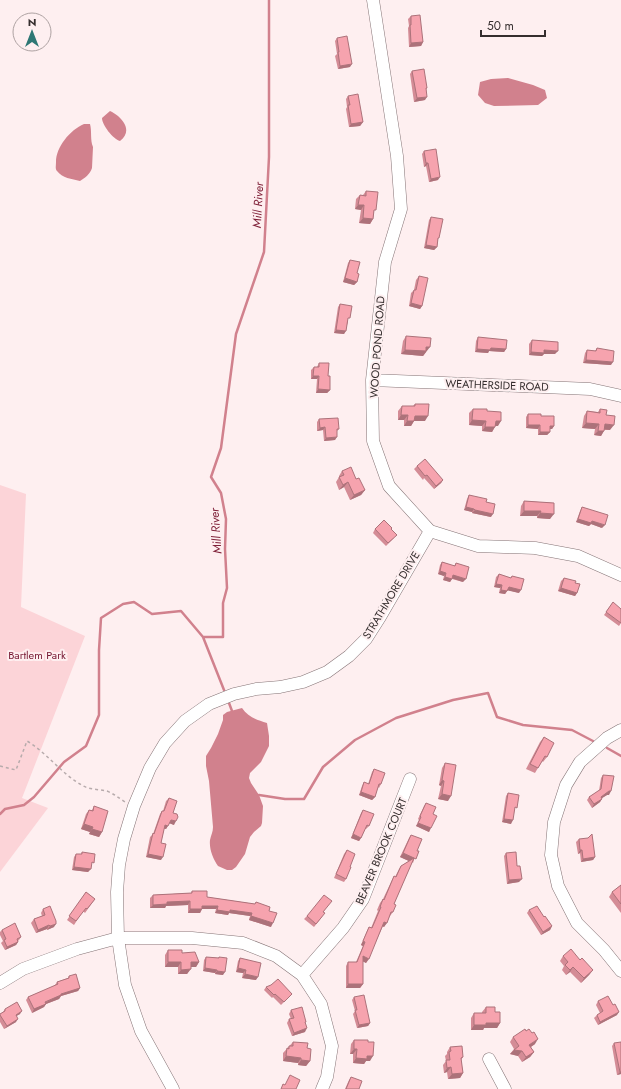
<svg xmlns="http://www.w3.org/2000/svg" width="621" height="1089" viewBox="0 0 621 1089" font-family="Jost,sans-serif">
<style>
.green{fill:#fcd4d8}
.water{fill:#d1818d}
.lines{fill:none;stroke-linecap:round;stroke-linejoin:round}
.stream{stroke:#d1818d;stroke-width:2.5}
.minor-casing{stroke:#857476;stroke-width:13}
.path{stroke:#b7abac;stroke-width:1.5;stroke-dasharray:3 3;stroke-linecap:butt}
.minor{stroke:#fff;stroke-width:12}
.wall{fill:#d48c96}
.shaded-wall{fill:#ac727a}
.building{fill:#f6a3ae;stroke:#ac727a}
.labels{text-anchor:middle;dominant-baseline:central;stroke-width:4;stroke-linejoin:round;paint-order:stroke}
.street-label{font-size:11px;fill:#352e2e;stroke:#feeff0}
.park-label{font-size:11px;fill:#751530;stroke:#feeff0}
.water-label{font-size:12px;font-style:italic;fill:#7f2038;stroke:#feeff0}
</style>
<rect width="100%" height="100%" fill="#feeff0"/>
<path class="green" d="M0,485L26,494L21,607L85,636L22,798L48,808L0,872Z"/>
<path class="water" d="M508,78L533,85L545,90L547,98L538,105L494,106L485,103L478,95L480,82L491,79Z
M110,111C113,112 115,114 118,116C127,124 130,133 120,141C113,139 102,125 102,118Z
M84,124H90C92,131 90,140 93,147L92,168C90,174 85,178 80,181C72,179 62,178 57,171C55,169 56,166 56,162C56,147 70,130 84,124Z
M242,708C248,717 257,720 267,723L269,736V746L261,762L250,773L249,778L251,783L259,795L263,806L262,823L261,826L254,832L250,837L245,854L236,867L232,870H227L218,866C213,859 209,849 210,840C211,835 213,832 213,827L209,781L206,766V756L211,748L218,734L223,720V715L227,712Z"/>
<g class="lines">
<path class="stream" d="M203,637L224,690
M229,703L232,711
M607,748L621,756
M259,795L285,799H304L323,767L355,740L396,718L453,700L488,693L497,717L523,725L572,730L593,741
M0,814L5,809L24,805L34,797L64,762L86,746L99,715V650L101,618L123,604L134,602L152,614L181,611L203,637H223V603L227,588L225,549L226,519L221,493L211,477L221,448L236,334L264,252L269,157V0"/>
<defs>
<path id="minor" d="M373,0L397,156L401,209L385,262L372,380L373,441L389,486L430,531L478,546L535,548L578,556L621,575
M372,380L590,389L621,396
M621,730L607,738L580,762L566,785L554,822L551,855L558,886L577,923L604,950L621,971
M302,975L343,928L363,899L410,779
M0,983L23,969L77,949L118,938H192L243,943L276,956L302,975L321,1004L332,1046L327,1077L322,1089
M489,1059L505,1089
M173,1089L141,1031L125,985L118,938L117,892L119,865L124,839L134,806L150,768L165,743L185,721L209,704L234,694L256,689L280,687L303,682L327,672L349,656L366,639L380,617L430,531"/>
</defs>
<use href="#minor" class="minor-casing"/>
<path class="path" d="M0,766L16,770L27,741C47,753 61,773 80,784C88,790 98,789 107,791C114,794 119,798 125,802"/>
<use href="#minor" class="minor"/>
</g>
<path class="wall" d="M411,16L423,42L421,46L409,47L408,28L409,26L408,19Z
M337,38L350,67L338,69L335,56L337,54L335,41Z
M412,71L427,88L426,89L425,100L414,102L410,74Z
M348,96L363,122L360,126L349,127L346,109L347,107L346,99Z
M424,151L438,180L429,182L426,166L424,167L422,154Z
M366,191L374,212L373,219L370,224L359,223L361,210L355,209L356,199L360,195H363Z
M431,217L438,240L437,247L434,250L424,248L429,220Z
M350,260L357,273V282L354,285L343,282L348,263Z
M419,276L422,306L420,309L409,306L411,293L414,290L416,280Z
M340,304L348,322L344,334L334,333L338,307Z
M406,336L426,352L423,356L401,354L403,341Z
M478,337L506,349L504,352L489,351L488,353L475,352L476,341Z
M532,340L555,354H544L542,356L529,355V344Z
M597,348L611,365L583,363L585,353L587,350L595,351Z
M319,363L328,376L330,390L327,393H316L317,379H311V370L314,367H317Z
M415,404L425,421H414L411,426H404V420H398V411L402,406H413Z
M473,409L487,411L498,426H495L492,432L482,431V426L469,425V413Z
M600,409L606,415L610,430H604L601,436L594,435L595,429L582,428L584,416L587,411L598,412Z
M528,414L541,416L554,426L552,429H550V432L547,435H538V429L526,428V417Z
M319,419L339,429L337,431L335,440L324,441L323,430L317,431V422Z
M417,466L443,480L441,483L434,489L424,478L423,480L414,469Z
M342,471L356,479L365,490L361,495L350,500L344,487L339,490L336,482L339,477V476Z
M469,495L486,502L491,517L472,513V512L464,510L467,499Z
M524,501L554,503L550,519L537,518V516H520L521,506Z
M582,507L602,528L591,524L589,526L576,522L580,511Z
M375,529L394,538L386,546L373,533Z
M442,562L454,566L456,563L463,582L452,579L450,582L443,580L444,576L438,574L440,565Z
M499,574L511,578L512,576L519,593L508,590L505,594L499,593L500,588L494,587L496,577Z
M564,578L575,583L577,593L575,596L558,591L561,581Z
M613,602L621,623L619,626L604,615Z
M544,737L547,757L543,762L542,761L535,773L526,769L540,742Z
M445,763L448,801L438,799L441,786L439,785L442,768Z
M374,769L381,784L379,788L378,787L375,797L372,800L359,795L362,786L364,782L368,784L372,772Z
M603,775L609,795H607L602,798L600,802L592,808L587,800L589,797L599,791L601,778Z
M508,793L511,824L502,822L506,796Z
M169,798L173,813L174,825L169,823L166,829H164L161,843V860L146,857L150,837L153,834L160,814L162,811H163L166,801Z
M426,803L433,814L429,832L416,826L419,820L418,819L424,806Z
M94,806L102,832L99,837L89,834L90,832L81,829L86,814L89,810H92Z
M363,810L369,826L366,829H365L361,838L359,841L351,838L361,813Z
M411,835L417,851L413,863L412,862L394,904L393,912L390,916L384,927L383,926L366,963L363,961V984L360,988H346V966L348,962H356L363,946L361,945L367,931L369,927L371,928L378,911L377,910L380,903L383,899L392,880L394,876L395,877L399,869L401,866L409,861L400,857L409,838Z
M579,839L595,857L593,860L581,862L580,853L578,854L576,842Z
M347,850L350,867L346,879L344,882L334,878L344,854Z
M82,852L92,866H91L88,872L72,870L74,857L76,854H81Z
M506,853L517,866L519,882L507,884L504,856Z
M621,885V913L609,897L612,892Z
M192,891L207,897L255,904L256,902L269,911L271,927L249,920L250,916L229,913L228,915L215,913L216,909H202L200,913H188V905L166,906L165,908H150V898L153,895L191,893Z
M86,892L95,899L85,913L83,911L74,925L67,920Z
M329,904L323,912L322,917L314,927L304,919L307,916Z
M43,909L54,927L47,930V929L36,933L31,923L34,919L42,916L41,913Z
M529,910L544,917L552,926L550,930L541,935L527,913Z
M2,930L21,937L19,940L18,941V942L16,945L5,950L1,943L3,941L0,935V932Z
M168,950L199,962L196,967H191L187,974H178V967H165V955Z
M563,956L580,960L593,970L589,975L581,983L570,972L566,975L562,970L564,966L560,961Z
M206,957L218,958L219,957L223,975L215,974V973L203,971L204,960Z
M240,958L256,980L242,978L243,973L236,972L238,961Z
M69,976L80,988L78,991L61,996L59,999L46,1004L44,1007L32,1013L26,1000L28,997L55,986V985L57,982L68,978Z
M266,987L289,997L281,1005L273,997L272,998L264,990Z
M354,997L370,1023L368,1026L357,1028L353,1014L355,1011L352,1000Z
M598,1001L617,1015L598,1025L594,1018L597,1015L600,1013L596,1005Z
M486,1007L495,1012L500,1023L497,1028H484L483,1030H471V1018L474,1013H482V1012Z
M5,1009L20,1014L16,1016V1022L4,1029L0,1022V1014L3,1012Z
M291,1010L305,1023V1032L292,1036L287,1023L289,1019H291L289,1014Z
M513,1037L535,1044L531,1047L534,1052L530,1057L522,1062L518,1056L510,1054L514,1049L510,1042Z
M354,1040L368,1042L370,1061H366L364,1064L353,1063V1054H350L351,1044Z
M293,1042L307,1048L310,1061L306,1066L298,1065V1063L283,1061V1053Z
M614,1043L621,1074L617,1075L612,1046Z
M450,1047L463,1057L461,1060L463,1073L460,1078L448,1079L447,1072L444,1073L443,1065L446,1061L445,1056L447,1054V1052Z
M351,1077L359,1089H345L349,1080Z"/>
<path class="shaded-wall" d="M423,42L421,46L409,47L411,43Z
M352,64L350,67L338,69L340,66Z
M427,97L425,100L414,102L417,98Z
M363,122L360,126L349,127L351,124Z
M426,163H428L426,166L424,167Z
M440,177L438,180L429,182L431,179Z
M358,205H364L361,210L355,209Z
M363,218L373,219L370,224L359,223Z
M426,245L437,247L434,250L424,248Z
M345,278L357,282L354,285L343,282Z
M411,303L422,306L420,309L409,306Z
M336,330L346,331L344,334L334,333Z
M426,347H430L423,356L401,354L405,350Z
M491,348L506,349L504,352L489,351L488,353L475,352L477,349Z
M544,350L558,351L555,354H544L542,356L529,355L531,352Z
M586,360L613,362L611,365L583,363Z
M313,376H319L317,379H311Z
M318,389L330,390L327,393H316Z
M401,415H408L404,420H398Z
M415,416H428L425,421H411Z
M472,420L486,421L482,426L469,425Z
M407,421H414L411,426H404Z
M496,421H501L498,426H492Z
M586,423L599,424L595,429L582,428Z
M605,424L614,425L610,430L602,429Z
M528,425H540L538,429L526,428Z
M550,426H554L552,429H548Z
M325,427L323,430L317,431L320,428Z
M485,427H495L492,432L482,431Z
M598,431H604L601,436L594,435Z
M540,432H550L547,435H538Z
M337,437L335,440L324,441L326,438Z
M443,480L441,483L434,489L436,486Z
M348,482L344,487L339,490L343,485Z
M365,490L361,495L350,500L354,495Z
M466,507L474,509L472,512L464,510Z
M475,510L493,514L491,517L472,513Z
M524,511H541L537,516H520Z
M540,513L554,514L550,519L537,518Z
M578,519L592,521L605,525L602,528L591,524L589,526L576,522Z
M440,571L446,573L444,576L438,574Z
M453,575L466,579L463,582L451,578Z
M445,577L452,579L450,582L443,580Z
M496,584L502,585L500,588L494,587Z
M509,587L521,590L519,593L506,590Z
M561,588L577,593L575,596L558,591Z
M501,590L507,591L505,594L499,593Z
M442,780L444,781L441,786L439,785Z
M609,791H611L609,795H607L599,800L601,797Z
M361,792L375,797L372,800L359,795Z
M442,794L451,796L448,801L438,799Z
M602,799L600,802L592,808L594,804Z
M504,819L513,820L511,824L502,822Z
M171,820L176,821L174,825L169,823Z
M418,823L431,828L429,832L416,826Z
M84,824L93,827L90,832L81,829Z
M165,825L168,826L166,829L163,828Z
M92,829L102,832L99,837L89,834Z
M353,834L361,838L359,841L351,838Z
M580,850H582L580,853L578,854Z
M403,853L414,858L411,862L400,857Z
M148,854L163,857L161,860L146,857Z
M595,857L593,860L581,862L583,859Z
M74,867L91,869L88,872L72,870Z
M522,879L519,882L507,884L509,880Z
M190,901L188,905L166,906L165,908H150L153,905L167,902Z
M202,906H218L216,909H200Z
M190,909H202L200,913H188Z
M217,910H230L252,913L250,916L229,913L228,915L215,913Z
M251,916L273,923L271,927L249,920Z
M384,922L387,923L384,927L382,926Z
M56,924L54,927L47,930L50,926Z
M49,925L47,929L36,933L38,930Z
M552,926L550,930L541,935L543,932Z
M363,941L365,942L363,946L361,945Z
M18,942L16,945L5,950L7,947Z
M363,956L369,959L366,963L360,960Z
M168,962H181L178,967H165Z
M191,962H199L196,967H187Z
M573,967L570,972L566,975L570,970Z
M205,968L217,970L215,973L203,971Z
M238,968L246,970L243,973L236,972Z
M191,969L187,974H178L181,970Z
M593,970L589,975L581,983L584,978Z
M217,971L225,972L223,975L215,974Z
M245,974L258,977L256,980L242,978Z
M348,984H363L360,988H346Z
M80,988L78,991L61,996L59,999L46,1004L44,1007L32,1013L34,1009L61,994Z
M22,1011L20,1014L13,1018L16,1015Z
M619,1012L617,1015L598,1025L600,1022Z
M18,1019L16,1022L4,1029L7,1026Z
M370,1023L368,1026L357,1028L359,1025Z
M486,1023H500L497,1028H484L483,1030H471L474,1025Z
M307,1028L305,1032L292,1036L294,1033Z
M538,1039L535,1044L526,1050L529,1045Z
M354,1049H357L353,1054H350Z
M514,1050L522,1051L518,1056L510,1054Z
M534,1052L530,1057L522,1062L526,1057Z
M286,1056L301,1058L298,1063L283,1061Z
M367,1056H373L370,1061H366L364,1064L353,1063L356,1058Z
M301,1060L310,1061L306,1066L298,1065Z
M451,1067L447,1072L444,1073L447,1068Z
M620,1072H621V1074L617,1075Z
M463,1073L460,1078L448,1079L452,1074Z"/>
<path class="building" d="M420,15L423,42L411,43L410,25H411V16Z
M347,36L352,64L340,66L338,52H339L337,38Z
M424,69L427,88H426L427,97L417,98L412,71Z
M358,94L363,122L351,124L348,105H350L348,96Z
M436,149L440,177L431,179L428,163H426L424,151Z
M366,191L378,192L376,210H374L373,219L363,218L364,205H358L360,195L366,196Z
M431,217L443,219L439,238H438L437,247L426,245Z
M350,260L360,262L357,273L359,274L357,282L345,278Z
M419,276L428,278L422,306L411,303L414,290H416Z
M340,304L352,306L350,318H348L346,331L336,330Z
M406,336L431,338L430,347H426V351L405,350Z
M478,337L507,340L506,349L491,348L490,350L477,349Z
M532,340L558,342V351L544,350V353L531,352Z
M597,348L614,351L613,362L586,360L587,350L596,351Z
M319,363H329L328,376H330V390L318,389L319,376H313L314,367H319Z
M415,404H429L428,416H415L414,421H407L408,415H401L402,406H415Z
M473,409H487V411L501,412V421H496L495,427H485L486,421L472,420Z
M600,409L607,410L606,415L615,416L614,425L605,424L604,431H598L599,424L586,423L587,411L600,413Z
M528,414H541V416H554V426H550V432H540V425H528Z
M338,418L339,429H337V437L326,438L325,427L320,428L319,419Z
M425,459L443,480L436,486L427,475L425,476L417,466Z
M351,467L356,479L359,478L365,490L354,495L348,482L343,485L339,477L344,475L342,471Z
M469,495L487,499L486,502L495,504L493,514L475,510L474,509L466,507Z
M524,501L554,503V514L540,513L541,511H524Z
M582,507L608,515L605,525L592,521L591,523L578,519Z
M384,520L392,528L391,529L397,535L388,543L375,529Z
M442,562L455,566L456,563L469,567L466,579L453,575L452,579L445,577L446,573L440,571Z
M499,574L511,578L512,576L524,579L521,590L509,587L507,591L501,590L502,585L496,584Z
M564,578L576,581L575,583L580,584L577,593L561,588Z
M613,602L621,609V623L606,612Z
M544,737L554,743L547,757L545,756L538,768L530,764Z
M445,763L456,765L451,796L442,794L444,781L442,780Z
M374,769L385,773L381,784H379L375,797L361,792L364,782L369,784Z
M603,775L614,776L611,791H609L601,797L602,799L594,804L589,797L601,789Z
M508,793L519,795L517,808L515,807L513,820L504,819Z
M169,798L177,801L173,813L177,814L178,817L176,821L171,820L168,826L165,825L161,843L166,844L163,857L148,854L153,833L154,834L162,811H164Z
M426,803L436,807L433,814L437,816L431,828L418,823L421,817L420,816Z
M94,806L108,811L102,832L92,829L93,827L84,824L89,810L93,811Z
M363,810L374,814L369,826L367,825L361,838L353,834Z
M592,834L595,857L583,859L582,850H580L579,839L588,838Z
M411,835L422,839L417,851H419L416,859L414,858L394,904L396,905L393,912H391L387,923L384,922L369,959L363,956V984H348V962H357L365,942L363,941L369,927L372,928L381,907H380L383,899L384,900L394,876L396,877L401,866L414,858L403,853Z
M347,850L355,854L350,867H351L346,879L336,874Z
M82,852L95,854L94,863L92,862L91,869L74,867L76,854H82Z
M516,852L517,866H520L522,879L509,880L506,853Z
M621,885V904L612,892Z
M192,891H207V897L255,904L256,902L270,907L269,911L277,913L273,923L251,916L252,913L230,910V912L217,910L218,906H202V909H190V901L167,902V904L153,905V895L192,893Z
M86,892L95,899L87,909L86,908L76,921L69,916Z
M324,895L332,901L323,912L325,913L316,924L307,916Z
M50,906L56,921V924L50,926L49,925L38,930L34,919L45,915L43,909Z
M537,906L544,917L545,916L552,926L543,932L529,910Z
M15,923L21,937L17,939L18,942L7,947L4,940L6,939L2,930Z
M571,949L580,960L582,958L593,970L584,978L573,967L570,970L565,965L568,962L563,956Z
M168,950H182V953L195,952L199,962H191V969L181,970V962H168Z
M206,957L219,958V957L227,958L225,972L217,971V970L205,968Z
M240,958L261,963L258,977L245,974L246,970L238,968Z
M76,974L80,988L61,994V995L45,1002L46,1004L34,1009L28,997L58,984L57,982L69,978V976Z
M278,979L292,994L284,1002L275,994L274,995L266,987L271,985Z
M364,995L370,1023L359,1025L355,1010H357L354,997Z
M608,996L613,1005L615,1004L619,1012L600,1022L597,1015L603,1011L598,1001Z
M17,1002L22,1011L16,1015L18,1019L7,1026L0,1015V1014L5,1011V1009Z
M302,1007L306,1022H305L307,1028L294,1033L289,1019L294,1018L291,1010Z
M486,1007H495V1012H500V1023H486V1025H474V1013H486Z
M525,1029L526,1031L529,1029L532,1033L534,1032L538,1039L529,1045L534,1052L526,1057L522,1051L514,1050L519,1046L513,1037Z
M354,1040H368V1042H374L373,1056H367V1059L356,1058L357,1049H354Z
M293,1042L308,1043L307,1048L311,1049L310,1061L301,1060V1058L286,1056L287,1048L289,1049V1046H293Z
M621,1042V1072H620L614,1043Z
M462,1046L463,1057L461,1058L463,1073L452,1074L451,1067L447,1068L446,1060H450L449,1052L451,1051L450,1047Z
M290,1075L300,1080L296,1089H281L283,1084L285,1085Z
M351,1077L362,1081L359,1089H346Z"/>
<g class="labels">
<g class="street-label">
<text transform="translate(377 347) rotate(-86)">WOOD POND ROAD</text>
<text transform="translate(497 385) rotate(2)">WEATHERSIDE ROAD</text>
<text transform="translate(391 595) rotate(-59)">STRATHMORE DRIVE</text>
<text transform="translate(381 851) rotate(-67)">BEAVER BROOK COURT</text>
</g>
<g class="park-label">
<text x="37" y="655">Bartlem Park</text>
</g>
<g class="water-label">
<text transform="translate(258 205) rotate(-87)">Mill River</text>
<text transform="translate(216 531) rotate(-94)">Mill River</text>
</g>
</g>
<g transform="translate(32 32)"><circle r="19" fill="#feeff0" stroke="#aea2a2"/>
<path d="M0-3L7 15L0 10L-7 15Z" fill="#2e7774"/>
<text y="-6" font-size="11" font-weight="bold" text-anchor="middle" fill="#352e2e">N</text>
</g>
<path d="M481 30v6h64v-6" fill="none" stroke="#352e2e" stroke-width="2"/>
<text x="487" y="30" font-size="12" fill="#352e2e" stroke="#feeff0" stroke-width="3" paint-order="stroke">50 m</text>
</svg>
